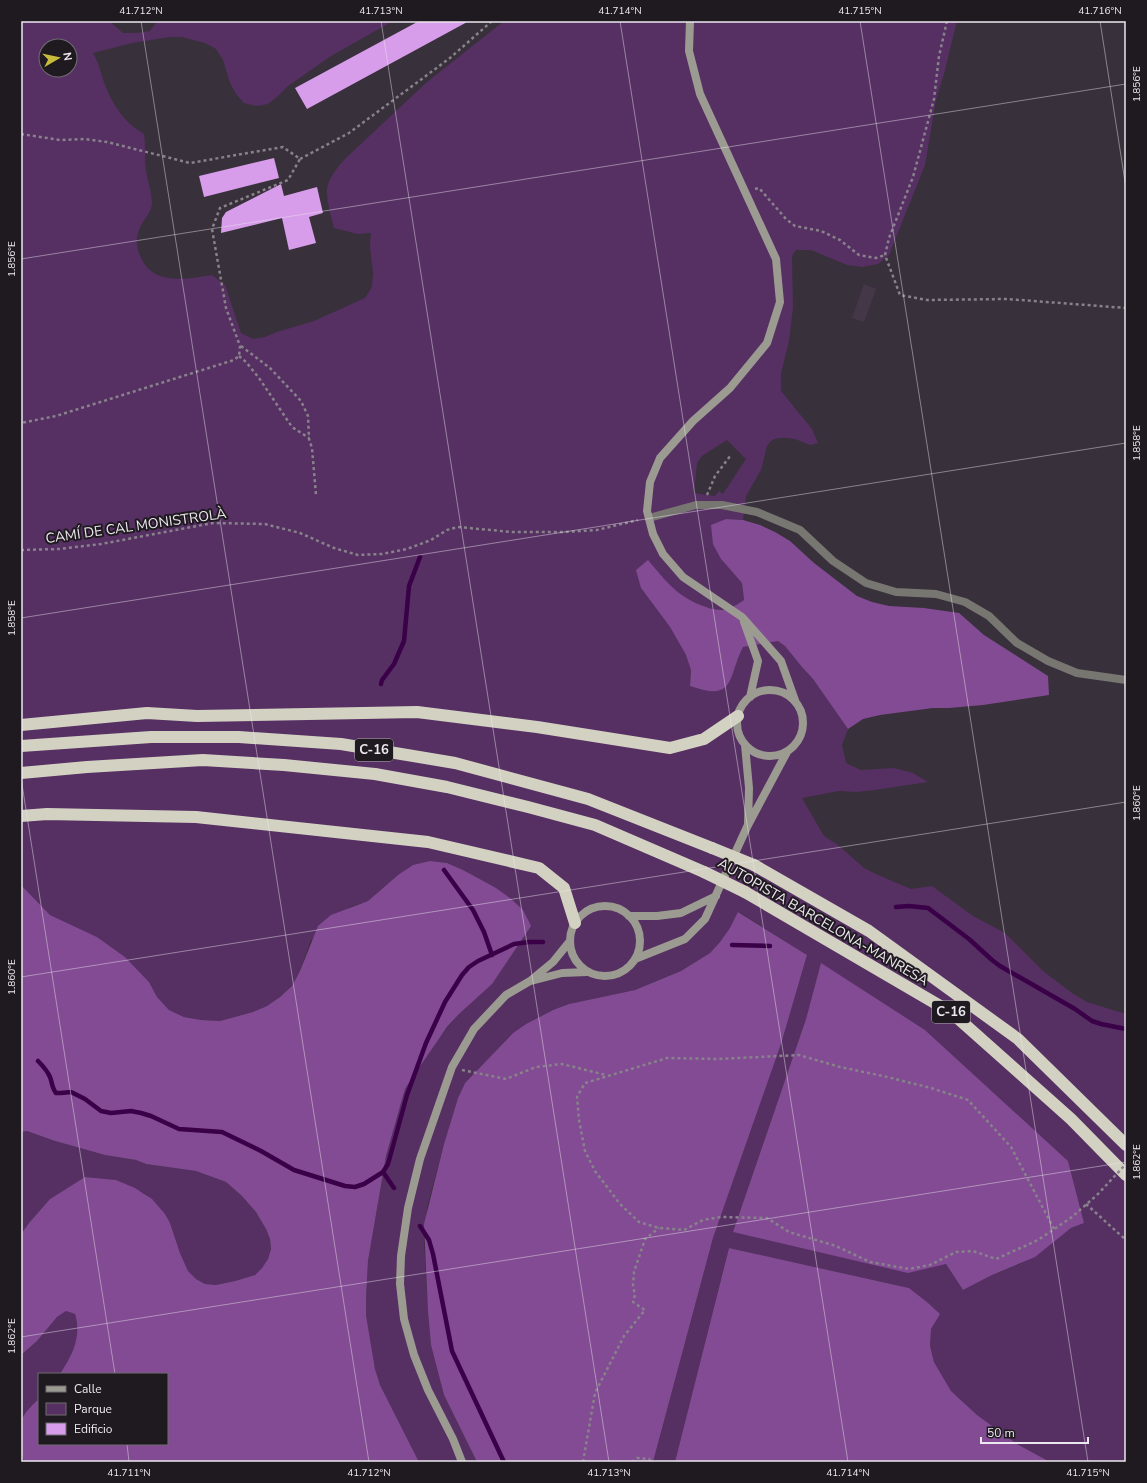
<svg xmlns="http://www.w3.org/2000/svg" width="1147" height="1483" viewBox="0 0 1147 1483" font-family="'Nunito Sans',sans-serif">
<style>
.built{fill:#443848}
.green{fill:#563063;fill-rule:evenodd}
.forest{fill:#824b93}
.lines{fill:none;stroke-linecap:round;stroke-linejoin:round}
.stream{stroke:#3a0048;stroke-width:4.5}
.building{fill:#d79cea}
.path{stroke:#88828b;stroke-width:2.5;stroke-dasharray:3 3;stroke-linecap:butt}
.street{stroke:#777670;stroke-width:8}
.secondary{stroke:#9c9b91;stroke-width:8}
.highway{stroke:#d3d2c2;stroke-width:12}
.path-bridge{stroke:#88828b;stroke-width:2.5;stroke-dasharray:3 3;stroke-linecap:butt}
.highway-bridge{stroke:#d3d2c2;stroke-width:12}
.ticks{fill:none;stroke:#ede8ef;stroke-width:1;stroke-opacity:0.45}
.labels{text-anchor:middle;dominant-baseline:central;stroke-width:4;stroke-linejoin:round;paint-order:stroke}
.shield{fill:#1e1a1f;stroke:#afaab1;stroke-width:1}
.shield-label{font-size:13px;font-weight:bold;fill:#ede8ef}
.street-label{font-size:14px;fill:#ede8ef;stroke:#1e1a1f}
.neatline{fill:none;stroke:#ede8ef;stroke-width:1.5}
.ticks-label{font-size:10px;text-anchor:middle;fill:#ede8ef}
</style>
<rect width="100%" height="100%" fill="#38303b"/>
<path class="built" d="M864,284L876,289L864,322L852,318Z"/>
<path class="green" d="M21,21H109L123,33H137L150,31L157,21H393L331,56L288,86L278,96L268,104L256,106L244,103L236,94L230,83L223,60L216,49L205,43L182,37H170L132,43L93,53C99,63 101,74 105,85C113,106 125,123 144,134C146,147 144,158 146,171C148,182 152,193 152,204C151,212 145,219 141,225C139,229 138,233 137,237C136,244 138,251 141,258C154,286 187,279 212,275L225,285L241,333L253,339L265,337L277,332L314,321L365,298L372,287L373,273L370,246L371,233L358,234L334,228C331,216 327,203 327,191C327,179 340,164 348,156L427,82L504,21H957L945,70L936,100L925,165L889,255L878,264L862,267L847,265L811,250H796L792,256L793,308L789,341L781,373V391L812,429L818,443L810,445L795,439L787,438H779L772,440L767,446L761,470L746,496L743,520L726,519L721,559L742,583L744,600C739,603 734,607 730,608C707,615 684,599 669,585L641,588L670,627L686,655L691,670L690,686C736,702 727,679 743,647L778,641L785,645L802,667L813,679L848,729L842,745L846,763L861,770L894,768L913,773L928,782L875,790L856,792L839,791L802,798L824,836L838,845L864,868L878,875L911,889L932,886L973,916L1005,933L1043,971L1072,993L1087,1002L1126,1014V1462H1050L1017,1444L977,1415L951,1391L934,1362L930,1346L931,1329L939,1314L927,1302L909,1288L729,1248L675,1462H653L713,1238L781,1044L807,955L739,912L731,928L720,942L710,953L681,971L635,990L569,1004L553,1010L526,1024L513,1033L465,1083L458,1098L444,1144L427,1208L424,1240L428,1312L431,1345L444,1395L477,1462H419L380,1385L375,1369L366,1315V1299L368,1261L386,1156L405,1089L436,1041L460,1013L510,898L463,870L447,863L430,861L398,875L368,901L350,907L311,940L300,971L292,986L280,997L267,1006L253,1012L220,1021L201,1020L184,1017L169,1010L157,997L149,982L125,957L97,937L50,915L21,885ZM46,46H70V70H46ZM727,440L746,459L723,494L719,491L715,496L694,493L697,463L702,456ZM821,964L925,1030L1068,1161L1084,1223L1071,1228L1048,1246L1020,1264L990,1276L963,1290L946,1264L933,1266L733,1232L806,1019Z
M27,1131L55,1141L105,1155L136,1160L146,1164L196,1171L226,1182L242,1196L256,1212L266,1229L270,1239L271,1249L268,1259L262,1268L255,1275L235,1281L216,1285L205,1284L196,1279L188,1271L180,1253L170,1223L144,1193L116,1180L85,1177L50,1199L29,1223L21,1234V1132Z
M66,1311L75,1314C82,1339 73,1354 60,1374H39V1399L25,1414L21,1422V1355L37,1341L57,1317Z"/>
<path class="forest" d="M726,519L743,520L760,525L775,532L790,541L814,563L857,596L872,602L889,606L924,608L959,613L984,635L1048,676L1049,695L983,705L949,708H933L880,715L863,719L848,729L813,679L802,667L785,646L778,641L743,647C727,679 736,702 690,686L691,670L686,655L670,627L641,588L636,570L648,560C666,581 678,598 706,607C713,610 723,611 730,608C735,606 739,603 744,600L742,583L721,559L713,544L711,525Z
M430,861L447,863L463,870L496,888L510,898L523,910L531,926L492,984L460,1013L447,1027L416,1072L405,1089L386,1156L368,1261L366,1299V1315L375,1369L380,1385L419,1462H24C21,1454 19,1430 21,1421C24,1413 33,1404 39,1399V1444H167V1374H60C72,1355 82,1338 75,1314L66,1311L57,1317L37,1341L21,1355V1234L29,1223L50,1199L85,1177L116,1180L135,1188L152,1199L165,1214L170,1223L180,1253L188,1271L196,1279L205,1284L216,1285L235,1281L255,1275L262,1268L268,1259L271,1249L270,1239L266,1229L256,1212L242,1196L226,1182L196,1171L146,1164L136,1160L105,1155L55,1141L27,1131L21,1132V885L50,915L97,937L125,957L149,982L157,997L169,1010L184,1017L201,1020L220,1021L253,1012L267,1006L280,997L292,986L300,971L318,926L331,915L368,901L398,875L413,865Z
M738,912L807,955L781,1044L713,1238L653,1462H477L444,1395L431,1345L428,1312L424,1224L444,1144L458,1098L465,1083L513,1033L526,1024L553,1010L569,1004L635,990L681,971L710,953L720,942L730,928Z
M821,963L925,1030L1068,1161L1084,1223L1071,1228L1035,1257L990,1276L963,1290L946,1264L908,1273L733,1232L806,1019Z
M729,1248L909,1288L927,1302L940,1314L931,1329L930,1346L934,1362L951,1391L977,1415L1017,1444L1050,1462H675Z"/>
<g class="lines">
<path class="stream" d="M381,684L382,680L394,664L404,641L409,586L420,557
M444,870L473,910L484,932L492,955
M896,907L909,906L928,908L969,939L992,960L1000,966L1075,1009L1092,1021L1101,1024L1126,1029
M732,945L770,946
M38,1061C43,1066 47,1070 50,1077C52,1082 52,1088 56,1093H61L71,1092L85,1099L101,1111L111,1113L131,1111L141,1113L151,1116L179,1129L222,1132L261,1151L294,1170L345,1186L355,1187L364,1184L383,1172L388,1164L407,1095L426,1043L445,1002L462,975L469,967L478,961L514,944L529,942H543
M383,1172L394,1188
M420,1226L429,1240L433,1254L452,1351L504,1462"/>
</g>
<path class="building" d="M419,21H469L307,109L295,88Z
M274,158L279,178L204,197L199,176Z
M281,184L284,196L317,187L323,213L309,217L316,243L289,250L282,218L221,233L222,218L226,212Z"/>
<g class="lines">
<path class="path" d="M947,21L939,56L934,99L913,177L889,238L885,255L900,295L927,300L1007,299L1126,308
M21,134L60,140L84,139L107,142L190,163L283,147L300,159L288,180L220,208L212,229L226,308L240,346L239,356L234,360L56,416L21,423
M300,159L349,133L450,58L492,21
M755,189L759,188L786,219L795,226L821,231L840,240L859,255L876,258L885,255
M241,346L270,368L301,401L308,416L309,439L312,448L316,495
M239,356L246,362L259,378L292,427L309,438
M707,495L715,476L731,455
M21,550L59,549L101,544L213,523L265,524L300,533L334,548L358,555L382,554L407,549L431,540L447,530L458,527L512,532H565L597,530L638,520
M462,1070L506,1079L536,1067L562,1064L606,1075
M1086,1204L1126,1240
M1054,1229L1011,1147L968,1100L931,1088L883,1076L840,1067L799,1055L718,1059L667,1058L585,1083L577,1097L579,1120L585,1151L595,1171L620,1204L639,1222L659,1228L684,1230L703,1220L721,1217L767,1218L789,1232L836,1246L870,1262L909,1269L930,1265L956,1252L973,1251L996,1259L1038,1240L1072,1217L1097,1195
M583,1462L595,1393L624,1336L645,1310L633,1302L635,1295L633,1286L634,1272L645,1239L659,1228
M632,1462L637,1458L649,1459L651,1462"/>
<path class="street" d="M649,518L696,505H722L757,512L800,530L833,561L866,583L896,592L936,594L965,602L989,616L1017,643L1048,661L1077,673L1126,680"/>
<path class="secondary" d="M690,21L689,51L700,94L776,259L780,302L767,343L730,388L693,421L660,458L650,482L647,511L653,534L663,554L683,577L742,617L781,661L796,703
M744,622L758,661L750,697
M737 723a33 33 0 1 1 66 0a33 33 0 1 1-66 0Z
M745,745L749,788L748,824
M570 941a35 35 0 1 1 70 0a35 35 0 1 1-70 0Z
M629,916H657L681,913L716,896
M635,959L685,939L705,919L747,827L787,752
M531,981L562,973L587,972
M462,1462L453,1439L428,1390L414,1355L404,1319L400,1284L401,1256L408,1208L420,1159L452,1067L474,1029L506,995L530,981L553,962L570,941"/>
<path class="highway" d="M21,725L147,713L197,716L417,712L537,727L670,748L704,739L738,716
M21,746L151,737H239L341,744L455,763L588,799L712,848
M21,773L87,767L203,760L284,765L375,774L447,787L528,807L595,825L704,872
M21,816L47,814L196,817L428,842L539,868L564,888L575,923
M754,865L869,931L1018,1039L1126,1145
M745,892L952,1013L1071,1119L1126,1175"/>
<path class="path-bridge" d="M1097,1195L1126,1164"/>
<path class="highway-bridge" d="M712,848L754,865
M704,872L745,892"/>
</g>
<path class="ticks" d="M141,21L369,1462M381,21L609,1462M620,21L848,1462M860,21L1088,1462M1100,21L1126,188M21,259L1126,84M21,618L1126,443M21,778L115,1374M21,977L1126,802M21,1337L1126,1162M127,1444L129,1462"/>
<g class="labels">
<g class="shield">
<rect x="355" y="739" width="38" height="22" rx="3"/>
<rect x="932" y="1001" width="38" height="22" rx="3"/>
</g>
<g class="shield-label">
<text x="374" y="750">C-16</text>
<text x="951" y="1012">C-16</text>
</g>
<g class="street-label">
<text transform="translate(136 526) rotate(-8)">CAMÍ DE CAL MONISTROLÀ</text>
<text transform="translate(823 922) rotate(30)">AUTOPISTA BARCELONA-MANRESA</text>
</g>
</g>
<rect width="1147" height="1483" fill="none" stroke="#1e1a1f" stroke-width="44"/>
<rect x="38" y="1373" width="130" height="72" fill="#1e1a1f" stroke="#716c72"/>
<rect x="46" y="1386" width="20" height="6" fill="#9c9b91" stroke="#716c72"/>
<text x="74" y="1393" font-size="12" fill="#ede8ef">Calle</text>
<rect x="46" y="1403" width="20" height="12" fill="#563063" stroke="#716c72"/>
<text x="74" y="1413" font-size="12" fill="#ede8ef">Parque</text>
<rect x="46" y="1423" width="20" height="12" fill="#d79cea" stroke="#716c72"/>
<text x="74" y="1433" font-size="12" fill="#ede8ef">Edificio</text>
<g transform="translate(58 58) rotate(81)"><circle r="19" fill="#1e1a1f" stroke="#716c72"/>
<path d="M0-3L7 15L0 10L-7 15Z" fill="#c8bb3b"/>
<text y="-6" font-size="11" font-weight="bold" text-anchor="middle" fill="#ede8ef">N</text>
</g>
<path d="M981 1437v6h107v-6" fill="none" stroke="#ede8ef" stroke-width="2"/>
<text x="987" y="1437" font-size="12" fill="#ede8ef" stroke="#1e1a1f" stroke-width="3" paint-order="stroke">50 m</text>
<rect x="22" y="22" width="1103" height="1439" class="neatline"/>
<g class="ticks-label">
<text x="141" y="14">41.712°N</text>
<text x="381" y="14">41.713°N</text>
<text x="620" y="14">41.714°N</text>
<text x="860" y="14">41.715°N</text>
<text x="1100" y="14">41.716°N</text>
<text transform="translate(1136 84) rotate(-90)" y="4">1.856°E</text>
<text transform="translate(11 259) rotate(-90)" y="4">1.856°E</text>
<text transform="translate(1136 443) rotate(-90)" y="4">1.858°E</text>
<text transform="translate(11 618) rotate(-90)" y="4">1.858°E</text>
<text transform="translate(1136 803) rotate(-90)" y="4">1.860°E</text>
<text transform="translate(11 977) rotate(-90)" y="4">1.860°E</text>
<text transform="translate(1136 1162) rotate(-90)" y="4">1.862°E</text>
<text transform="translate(11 1336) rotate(-90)" y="4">1.862°E</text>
<text x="129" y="1476">41.711°N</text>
<text x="369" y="1476">41.712°N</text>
<text x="609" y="1476">41.713°N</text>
<text x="848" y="1476">41.714°N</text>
<text x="1088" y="1476">41.715°N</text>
</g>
</svg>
